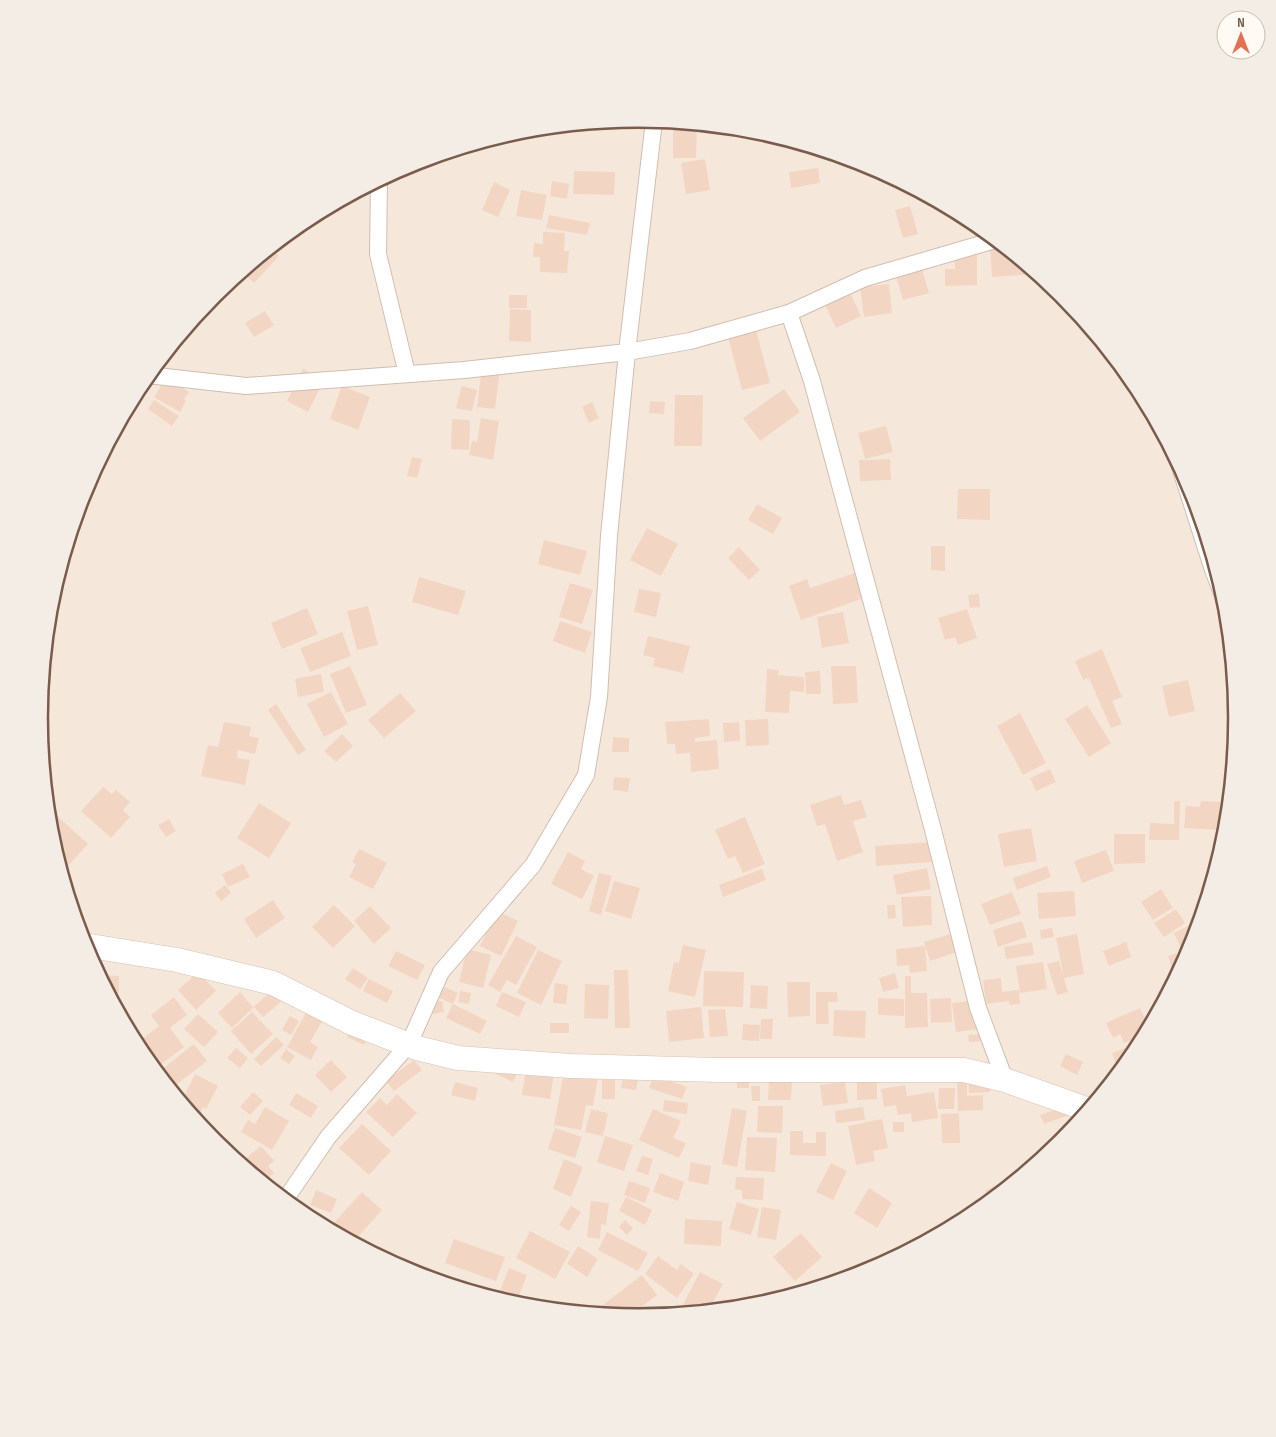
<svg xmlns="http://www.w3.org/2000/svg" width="1276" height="1437" viewBox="0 0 1276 1437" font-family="'Sofia Sans Condensed',sans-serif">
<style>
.residential{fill:#f5e8da}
.building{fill:#f3d5c3}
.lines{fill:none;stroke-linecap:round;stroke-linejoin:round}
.street-casing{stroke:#d1beb0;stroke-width:18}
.secondary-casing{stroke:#d6c0b0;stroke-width:25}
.street{stroke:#fff;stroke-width:16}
.secondary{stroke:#fff;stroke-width:24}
.rim{fill:none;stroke:#7a5c4d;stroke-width:2.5}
</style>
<rect width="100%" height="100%" fill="#fdf6ec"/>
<path class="residential" d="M41 718a597 597 0 1 1 1194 0a597 597 0 1 1-1194 0Z"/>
<path class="building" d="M673,123L697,125L696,158H673Z
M705,159L710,190L686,194L681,163Z
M818,168L820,183L791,188L789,172Z
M574,171L615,172L614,195L573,194Z
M552,181L569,184L567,199L550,196Z
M494,182L510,190L498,217L482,210Z
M521,190L547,195L542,220L516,216Z
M910,206L918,234L903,238L895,210Z
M549,215L590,223L587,235L546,228Z
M543,232L565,233L564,251H569L567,273L540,272V257H533L534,243L543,244Z
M1002,246L1036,274L992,277L990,247Z
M271,249L279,256L254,283L242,272Z
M977,252V285L945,286V269H955L954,253Z
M922,269L929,293L903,300L896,276Z
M889,284L892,313L864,317L860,287Z
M849,291L861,316L836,328L824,303Z
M509,295H527V308H509Z
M510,309L531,310V342L509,341Z
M265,311L274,325L254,337L245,323Z
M756,330L770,383L742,390L728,337Z
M482,367L500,369L495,409L477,407Z
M303,369L324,380L308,412L287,401Z
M166,378L189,392L184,399L186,401L180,412L154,397Z
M342,386L370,397L358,430L330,419Z
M462,386L477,390L472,411L456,408Z
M784,389L800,412L760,441L743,418Z
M675,395H703L702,446H674Z
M154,400L179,416L172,426L148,409Z
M650,401L665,402L664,414L649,413Z
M592,402L599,418L589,423L582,407Z
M481,418L499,421L493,460L469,455L472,441L477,442Z
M452,419L470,420L469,450L451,449Z
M886,426L893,452L865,459L858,433Z
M412,457L422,459L417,478L407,476Z
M890,459L891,480L860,481L859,460Z
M958,489H990V520L957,519Z
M757,504L782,518L773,534L748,520Z
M647,528L678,544L661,576L630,560Z
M544,540L587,551L580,575L538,564Z
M931,546H945V571L931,570Z
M739,547L760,570L749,580L728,558Z
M855,573L864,598L801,620L789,586L807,579L810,588Z
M419,577L466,591L458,615L412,602Z
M570,583L593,590L582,624L559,617Z
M639,589L661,593L656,617L634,612Z
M979,594L980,607L970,608L968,595Z
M368,606L378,645L357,650L347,611Z
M307,608L318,634L282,649L271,623Z
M967,609L977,638L958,645L955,637L945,640L938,618Z
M843,612L849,643L822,648L817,617Z
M560,621L592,632L585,653L553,641Z
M342,632L351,656L310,672L300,648Z
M648,636L690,646L683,673L653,666L655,658L643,655Z
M1102,649L1122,697L1112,701L1122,724L1111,728L1089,678L1083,680L1075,661Z
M350,666L367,705L346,713L330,674Z
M831,666H856L858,703L833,704Z
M767,669L779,670L778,675L804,677V692L790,691L789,713L765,712Z
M820,671L821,694H806L805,672Z
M321,674L324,692L298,697L295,679Z
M1188,680L1195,711L1169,717L1162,686Z
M331,692L348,724L324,737L307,704Z
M400,693L416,711L384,738L368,720Z
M276,704L306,750L298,755L268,710Z
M1087,705L1111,743L1089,757L1065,719Z
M1020,713L1046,763L1023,775L997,726Z
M709,719L710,736L695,738V742L717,740L719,769L691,772L690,753L676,754L675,744H667L665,722Z
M768,719L769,745L746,746L745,720Z
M224,722L251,727L249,736L259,738L255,754L238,750L237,758L250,760L245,785L201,776L208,745L218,747Z
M739,722L740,741L724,742L723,723Z
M342,734L353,746L336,762L324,751Z
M613,737L629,738V752H612Z
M1050,769L1056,782L1036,791L1030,778Z
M614,777L630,778L628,792L613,790Z
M103,787L112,794L116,790L130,802L123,810L130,817L111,838L81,811Z
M841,795L844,805L861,800L867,817L853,821L863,852L837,861L825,824L817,826L810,805Z
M1174,801H1180L1179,840H1149L1150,823L1174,824Z
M1201,801L1222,802L1221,812H1228L1226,836L1221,851V825L1220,830L1184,828L1186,806L1200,807Z
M259,803L291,823L269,858L237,838Z
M55,814L88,844L69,865L60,857L58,860L50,835L49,821Z
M745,817L765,864L743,873L735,856L728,859L715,830Z
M169,819L176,831L166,837L158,825Z
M1031,828L1037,861L1004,867L998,834Z
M1114,834H1145V863L1114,864Z
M931,842L932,862L876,866L875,846Z
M359,849L387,863L373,889L349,877L356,864L352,862Z
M1106,850L1114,871L1082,883L1074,861Z
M568,852L585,861L581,869L594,876L582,899L551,884Z
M243,864L250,877L228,887L222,874Z
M1047,866L1051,877L1017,890L1013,878Z
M927,868L931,889L897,895L893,875Z
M762,869L766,880L723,897L719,885Z
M599,873L612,876L601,915L589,911Z
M614,881L640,888L631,919L605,911Z
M225,885L231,893L221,901L215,893Z
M1161,889L1173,908L1153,920L1141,902Z
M1074,891L1076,916L1039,919L1037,893Z
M1012,892L1021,914L990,925L981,904Z
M931,896L932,925L903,927L901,897Z
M273,900L285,918L256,938L244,919Z
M334,905L355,926L333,948L312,927Z
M887,905H895L896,918L888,919Z
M370,906L391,928L374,944L354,921Z
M1176,909L1185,923L1164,937L1154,923Z
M497,911L518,921L501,956L480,946Z
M1022,921L1027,937L998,947L993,930Z
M1190,925L1195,936L1186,959L1174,933Z
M1052,928L1054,937L1041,939L1040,930Z
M954,933L960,951L930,961L924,942Z
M1077,934L1084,974L1064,978L1056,938Z
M516,936L537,947L516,985L507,980L500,992L488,985Z
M1032,942L1034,955L1006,959L1004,947Z
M1126,942L1131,957L1109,966L1103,951Z
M683,945L706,950L695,997L668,991L674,962L679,963Z
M925,946L927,971L910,973L909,965L897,966L896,949Z
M467,949L491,955L483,988L459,982Z
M538,950L562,961L541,1005L517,993Z
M396,951L425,965L417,980L388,966Z
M1176,953L1180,967L1172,969L1168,956Z
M1059,961L1068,992L1057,995L1047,964Z
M1043,962L1047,989L1020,993L1016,966Z
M353,968L368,978L360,989L345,979Z
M614,970H628L630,1028H615Z
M704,971L744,972L743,1007L703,1006Z
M198,972L216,991L196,1010L178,990Z
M895,973L899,988L883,992L879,978Z
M99,975L119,976V993H109Z
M905,976H911V993H927L928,1027L905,1028Z
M1001,978L1002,992L1019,990L1020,1004L1009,1005V1001L986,1004L983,980Z
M369,979L393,991L387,1003L363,991Z
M787,982H810V1016L788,1017Z
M555,983L568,985L566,1004L553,1003Z
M585,984L609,985L608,1019L584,1018Z
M751,985L768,986L767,1009L750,1008Z
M442,986L458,993L453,1004L437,997Z
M274,989L284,999L263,1017L254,1007L232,1028L218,1013L240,992L253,1007Z
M460,991L471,993L469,1004L458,1002Z
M502,992L526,1002L519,1017L496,1006Z
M816,992H837L838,1002H828L829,1024H816Z
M174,997L187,1015L170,1028L184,1047L160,1065L141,1040L159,1026L151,1015Z
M878,998L904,999V1016L878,1015Z
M951,998L952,1022L931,1023L930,999Z
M978,1000L981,1029L956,1032L952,1003Z
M442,1001L444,1012L433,1014L431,1002Z
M453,1004L487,1021L480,1034L446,1018Z
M701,1007L704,1038L669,1042L666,1011Z
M1140,1008L1149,1027L1146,1033L1124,1043L1120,1034L1113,1038L1106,1023Z
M308,1009L324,1018L310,1042L318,1047L311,1060L287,1047Z
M725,1009L728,1036L710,1037L708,1010Z
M834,1010L866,1011L865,1038L833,1036Z
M252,1012L273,1034L251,1054L231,1031Z
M198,1014L218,1032L204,1047L184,1029Z
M290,1016L299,1021L291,1035L282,1030Z
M761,1019H773L772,1039H760Z
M354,1021L371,1029L364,1045L347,1037Z
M550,1023H569V1033H550Z
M743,1024L760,1025L759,1041L742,1040Z
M985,1034V1041L969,1042L968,1035Z
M276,1037L284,1045L261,1066L254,1059Z
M194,1044L207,1061L175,1086L162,1069Z
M1136,1044L1137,1049L1136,1052L1113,1080L1110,1072L1118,1069L1112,1053Z
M236,1048L248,1058L240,1068L227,1058Z
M286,1049L295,1056L289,1064L280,1058Z
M1066,1054L1083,1062L1077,1075L1060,1066Z
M502,1056L521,1065L513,1082L494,1073Z
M331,1060L347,1077L331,1092L315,1075Z
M414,1060L422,1070L394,1091L386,1081Z
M625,1067L640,1069L636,1090L621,1088Z
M526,1069L554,1073L550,1099L522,1095Z
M564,1072L598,1078L593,1106L586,1105L581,1130L554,1125Z
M989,1072L990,1092L969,1093L968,1073Z
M195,1074L218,1086L206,1109L203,1107L197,1119L181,1102Z
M654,1075L687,1087L682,1099L649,1088Z
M737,1075L749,1076V1088H737Z
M967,1078V1096L983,1095V1110L958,1111L957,1079Z
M602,1080H615V1099H602Z
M769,1080L792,1081L791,1100H768Z
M857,1080H877V1099L857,1100Z
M455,1082L478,1088L475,1101L451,1095Z
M845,1082L848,1103L823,1106L820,1085Z
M905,1085L907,1096L934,1092L938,1118L912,1122L911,1113L898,1115L896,1105L884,1107L881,1089Z
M751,1086H760V1101H752Z
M939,1088H955L954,1109H938Z
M253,1092L263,1101L250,1115L240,1107Z
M296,1093L318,1106L311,1118L289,1105Z
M397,1094L417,1113L393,1137L366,1112L380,1098L387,1105Z
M664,1100L688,1103L687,1114L663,1111Z
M1074,1103L1077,1112L1044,1124L1040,1115Z
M758,1106H783L782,1133L757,1132Z
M265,1107L289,1121L272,1150L241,1132L248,1120L255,1124Z
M863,1107L865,1120L836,1123L835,1111Z
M732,1108L747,1111L737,1167L722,1164Z
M591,1109L608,1113L603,1136L585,1132Z
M653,1109L681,1121L673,1138L686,1143L679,1158L639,1140Z
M959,1113L960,1143H942L941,1114Z
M882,1119L888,1148L873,1151L875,1161L856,1165L848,1126Z
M893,1122H904V1132H893Z
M362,1124L391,1151L369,1175L339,1148Z
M555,1128L582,1137L575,1158L548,1149Z
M790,1131H803V1143H816V1132H826V1156L790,1155Z
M605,1136L633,1145L624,1171L597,1162Z
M747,1137L777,1138L775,1172L745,1170Z
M261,1146L274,1161L268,1166L274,1173L263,1182L240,1163Z
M642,1156L653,1159L648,1175L636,1171Z
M564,1159L583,1167L571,1197L553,1189Z
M691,1162L711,1166L708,1185L688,1181Z
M831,1163L847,1171L833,1200L816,1192Z
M660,1173L684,1182L678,1201L653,1192Z
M736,1177L764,1178L763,1200L742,1199V1190L735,1189Z
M1010,1177L1013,1182L991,1200L985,1191Z
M629,1181L650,1188L645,1203L624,1195Z
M869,1188L892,1203L877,1228L854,1213Z
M316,1190L337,1199L331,1213L310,1205Z
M362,1192L382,1210L357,1238L348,1230L342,1237L330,1227Z
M626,1197L652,1210L645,1225L619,1211Z
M591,1201L609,1203L606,1225L601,1224L600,1239L587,1237Z
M737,1202L759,1209L751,1235L729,1229Z
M571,1206L581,1212L569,1231L559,1225Z
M762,1207L781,1210L776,1240L757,1237Z
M685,1219L722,1221L721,1246L684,1244Z
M625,1220L633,1228L627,1235L619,1227Z
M530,1231L570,1252L555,1279L516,1258Z
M607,1232L648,1253L638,1271L598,1250Z
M801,1233L822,1257L795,1281L773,1257Z
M454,1239L505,1257L496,1281L445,1263Z
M578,1246L598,1259L587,1277L567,1264Z
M658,1256L677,1270L681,1264L694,1274L677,1298L645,1274Z
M509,1268L527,1275L517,1301L499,1293Z
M700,1272L723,1284L708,1311L678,1314Z
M642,1275L657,1295L628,1317L592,1313Z"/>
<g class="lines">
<defs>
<path id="street" d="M379,181L378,254L407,374
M789,313L812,381L932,826L978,1008L1005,1080
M148,375L246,386L464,370L627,352L690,341L789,313L865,278L995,240
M1180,467L1213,570L1226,603
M285,1200L328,1137L409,1044L441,972L533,865L586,775L599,697L609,536L627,352L654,121"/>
<path id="secondary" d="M84,945L177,960L273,983L352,1023L417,1048L458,1058L571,1066L718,1070H964L1005,1080L1089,1110"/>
</defs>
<use href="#street" class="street-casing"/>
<use href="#secondary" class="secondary-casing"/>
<use href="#street" class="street"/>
<use href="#secondary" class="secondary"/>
</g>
<path d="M0 0H1276V1437H0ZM48 718a590 590 0 1 1 1180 0a590 590 0 1 1-1180 0Z" fill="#f4ede6" fill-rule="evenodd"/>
<path class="rim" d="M48 718a590 590 0 1 1 1180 0a590 590 0 1 1-1180 0Z"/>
<g transform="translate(1241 35)"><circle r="24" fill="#fffaf3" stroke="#cabbb1"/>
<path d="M0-4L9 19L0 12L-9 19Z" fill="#e76f51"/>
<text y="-8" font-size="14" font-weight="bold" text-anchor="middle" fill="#7a5c4d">N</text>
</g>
</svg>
